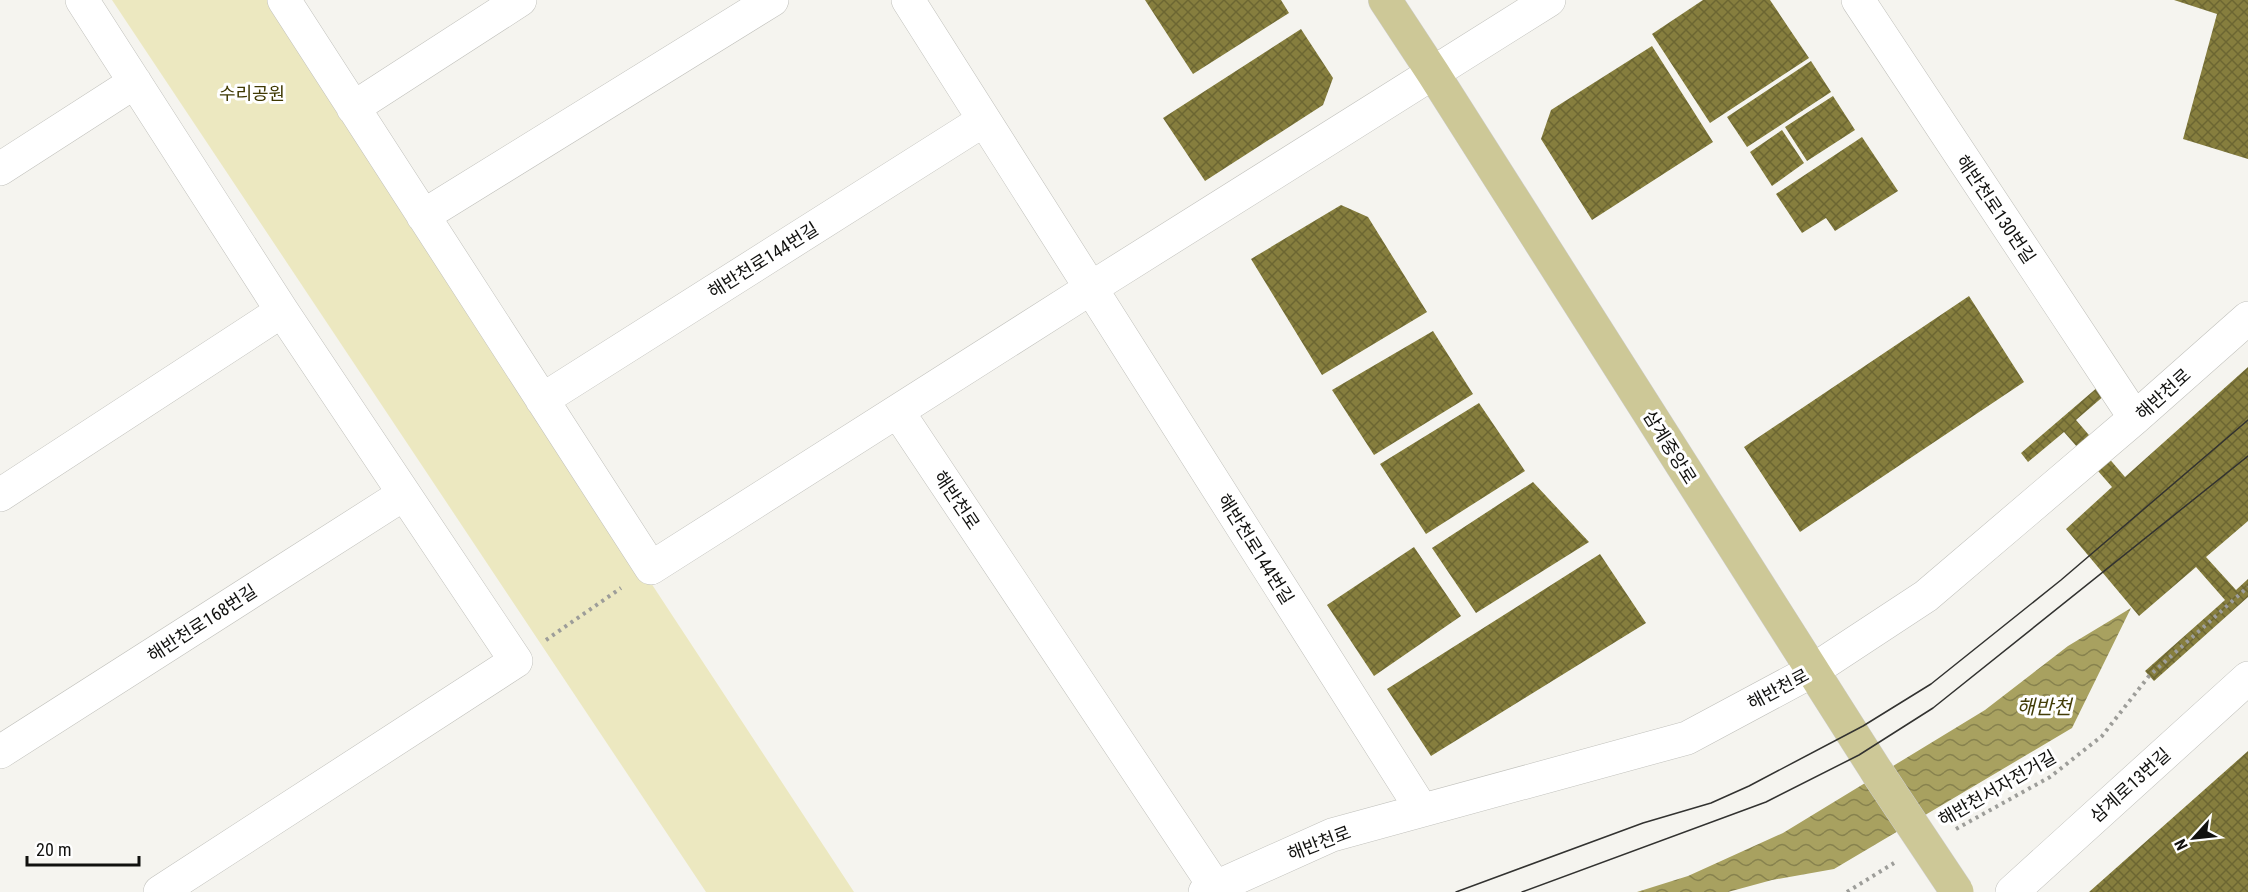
<svg xmlns="http://www.w3.org/2000/svg" width="2248" height="892" viewBox="0 0 2248 892" font-family="'Roboto Condensed','Noto Sans KR',sans-serif">
<style>
.green{fill:#ece8c0}
.water{fill:url(#water-waves)}
.building{fill:url(#building-cross-hatch)}
.lines{fill:none;stroke-linecap:round;stroke-linejoin:round}
.minor-casing{stroke:#c1c1bc;stroke-width:34}
.major-casing{stroke:#cfcfcf;stroke-width:34}
.path{stroke:#9d9d99;stroke-width:4;stroke-dasharray:3 4.5;stroke-linecap:butt}
.minor{stroke:#fff;stroke-width:33}
.major{stroke:#cdc897;stroke-width:33}
.tram{stroke:#323230;stroke-width:1.5}
.major-bridge-casing{stroke:#cfcfcf;stroke-width:34;stroke-linecap:butt}
.major-bridge{stroke:#cdc897;stroke-width:33}
.labels{text-anchor:middle;dominant-baseline:central;stroke-width:6;stroke-linejoin:round;paint-order:stroke}
.park-label{font-size:18px;fill:#3f3902;stroke:#fff}
.street-label{font-size:18px;fill:#11110f;stroke:#fff}
.water-label{font-size:20px;font-style:italic;fill:#433d07;stroke:#fff}
</style>
<defs>
<pattern id="water-waves" width="16" height="10" patternUnits="userSpaceOnUse" patternTransform="scale(1.5)"><rect width="16" height="10" fill="#a8a160"/><path d="M0 5q4-4 8 0t8 0" fill="none" stroke="#87824e"/></pattern>
<pattern id="building-cross-hatch" width="8" height="8" patternUnits="userSpaceOnUse" patternTransform="scale(1.5)"><rect width="8" height="8" fill="#867e3e"/><path d="M0 0l8 8M0 8l8-8" fill="none" stroke="#6c6632"/></pattern>
</defs>
<rect width="100%" height="100%" fill="#f5f4ef"/>
<path class="green" d="M112,0H268L854,892H706Z"/>
<path class="water" d="M2131,608L2072,728L1834,869L1772,880L1728,892H1637L1688,876L1783,833L1985,710L2068,646Z"/>
<path class="building" d="M1145,0H1281L1289,13L1193,74Z
M1703,0H1770L1809,58L1710,123L1652,34Z
M2174,0H2248V159L2183,139L2217,14Z
M1301,29L1333,78L1323,105L1205,181L1163,118Z
M1652,46L1713,142L1592,220L1541,139L1551,110Z
M1811,61L1831,92L1747,147L1727,117Z
M1833,96L1855,130L1807,161L1785,127Z
M1782,130L1804,163L1772,186L1750,152Z
M1862,137L1898,191L1835,231L1826,218L1802,233L1776,194Z
M1341,205L1368,217L1427,312L1322,375L1251,259Z
M1969,296L2024,382L1800,532L1744,447Z
M1433,331L1473,394L1374,455L1332,390Z
M2248,367V521L2206,557L2236,590L2248,579V597L2154,681L2145,671L2225,600L2196,567L2139,616L2066,529L2112,487L2064,432L2028,462L2021,453L2113,374L2120,382L2076,420L2125,477Z
M1479,403L1525,471L1426,534L1380,464Z
M1533,482L1589,542L1476,613L1432,548Z
M1414,547L1461,616L1374,676L1327,605Z
M1600,554L1646,623L1431,756L1387,689Z
M2248,751V892H2089Z"/>
<g class="lines">
<defs>
<path id="minor" d="M82,0L282,311L516,661L160,892
M284,0L651,568L1091,288L1549,0
M908,0L1422,810
M1858,0L2135,418
M353,108L520,0
M0,169L135,82
M423,216L772,0
M542,400L984,120
M898,412L1215,887
M0,495L282,311
M0,752L404,494
M1205,892L1332,835L1687,738L1812,671L1926,596L2135,418L2248,318
M2012,892L2248,678"/>
<path id="major" d="M1385,0L1433,73L1877,772"/>
</defs>
<use href="#minor" class="minor-casing"/>
<use href="#major" class="major-casing"/>
<path class="path" d="M546,640L621,588
M1956,829L2050,777L2102,736L2149,676L2248,587
M1847,892L1894,863"/>
<use href="#minor" class="minor"/>
<use href="#major" class="major"/>
<path class="tram" d="M1456,892L1643,823L1711,803L1749,786L1863,726L1931,684L2061,580L2248,420
M1522,892L1766,802L1859,755L1933,708L2248,456"/>
<defs>
<path id="major-bridge" d="M1877,772L1957,892"/>
</defs>
<use href="#major-bridge" class="major-bridge-casing"/>
<use href="#major-bridge" class="major-bridge"/>
</g>
<g class="labels">
<g class="park-label">
<text x="252" y="93">수리공원</text>
</g>
<g class="street-label">
<text transform="translate(1996 209) rotate(56)">해반천로130번길</text>
<text transform="translate(763 260) rotate(-32)">해반천로144번길</text>
<text transform="translate(2163 394) rotate(-42)">해반천로</text>
<text transform="translate(1670 447) rotate(58)">삼계중앙로</text>
<text transform="translate(957 500) rotate(56)">해반천로</text>
<text transform="translate(1256 549) rotate(58)">해반천로144번길</text>
<text transform="translate(202 623) rotate(-33)">해반천로168번길</text>
<text transform="translate(1778 689) rotate(-28)">해반천로</text>
<text transform="translate(2130 785) rotate(-42)">삼계로13번길</text>
<text transform="translate(1997 788) rotate(-30)">해반천서자전거길</text>
<text transform="translate(1319 843) rotate(-21)">해반천로</text>
</g>
<g class="water-label">
<text x="2044" y="707">해반천</text>
</g>
</g>
<g transform="translate(2194 838) rotate(243)" stroke="#ffffff" stroke-width="4.5" paint-order="stroke">
<path d="M0-4.5L10 22L0 15L-10 22Z" fill="#11110f"/>
<text y="-9" font-size="16" font-weight="bold" text-anchor="middle" fill="#11110f">N</text>
</g>
<path d="M27 856v9h112v-9" fill="none" stroke="#11110f" stroke-width="3"/>
<text x="36" y="856" font-size="18" fill="#11110f" stroke="#ffffff" stroke-width="4.5" paint-order="stroke">20 m</text>
</svg>
